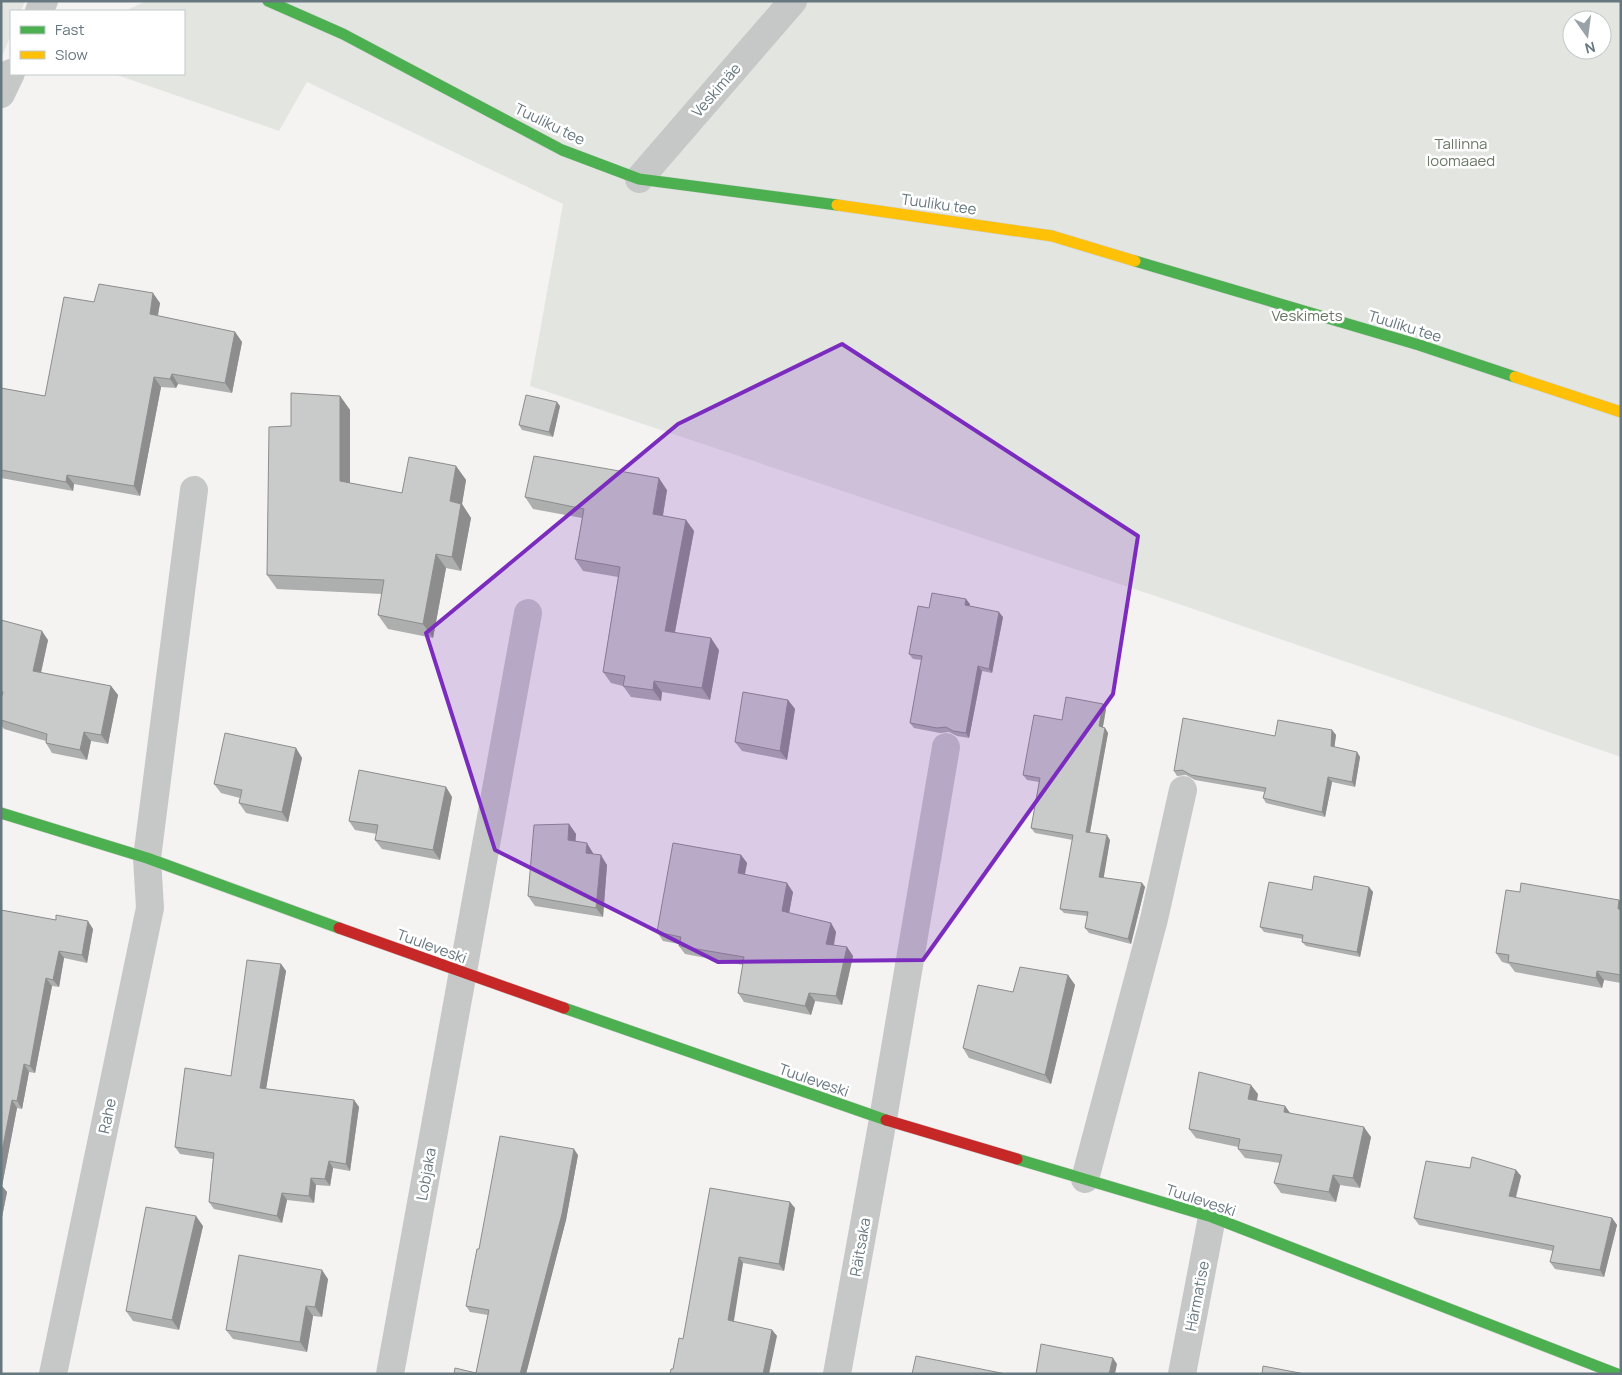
<svg xmlns="http://www.w3.org/2000/svg" width="1622" height="1375" viewBox="0 0 1622 1375" font-family="Manrope,sans-serif">
<style>
.green{fill:#e3e5e0;fill-rule:evenodd}
.lines{fill:none;stroke-linecap:round;stroke-linejoin:round}
.fast-casing{stroke:#d0d0d0;stroke-width:12}
.slow-casing{stroke:#d0d0d0;stroke-width:12}
.jam-casing{stroke:#d0d0d0;stroke-width:12}
.street{stroke:#c6c8c8;stroke-width:28}
.fast{stroke:#4caf50;stroke-width:11}
.slow{stroke:#ffc107;stroke-width:11}
.jam{stroke:#c62828;stroke-width:11}
.wall{fill:#adaeae}
.shaded-wall{fill:#8d8d8d}
.building{fill:#c9caca;stroke:#8d8d8d}
.marked{fill:#7b2cbf;fill-opacity:0.2;stroke:#7b2cbf;stroke-width:4;stroke-linejoin:round}
.labels{text-anchor:middle;dominant-baseline:central;stroke-width:5;stroke-linejoin:round;paint-order:stroke}
.street-label{font-size:15px;fill:#67777f;stroke:#fff}
.park-label{font-size:15px;fill:#6a7765;stroke:#fff}
</style>
<rect width="100%" height="100%" fill="#f4f3f2"/>
<path class="green" d="M1,1H25L21,11H11V35L1,58Z
M146,1H1621V757L1176,603L530,386L563,204L307,82L279,131L114,74H184V11H125ZM1572,20H1602V50H1572Z"/>
<g class="lines">
<defs>
<path id="fast" d="M268,1L343,34L562,150L639,179L837,205
M1135,261L1419,345L1515,377
M1,813L147,858L339,928
M564,1008L886,1120
M1017,1159L1212,1217L1617,1374"/>
<path id="slow" d="M837,205L1052,236L1135,261
M1515,377L1621,412"/>
<path id="jam" d="M339,928L564,1008
M886,1120L1017,1159"/>
</defs>
<use href="#fast" class="fast-casing"/>
<use href="#slow" class="slow-casing"/>
<use href="#jam" class="jam-casing"/>
<path class="street" d="M39,11L44,1
M1,94L11,73
M639,179L793,1
M1085,1179L1154,919L1183,790
M53,1374L150,908L147,858L194,490
M390,1374L528,613
M837,1374L883,1119L946,747
M1182,1374L1212,1217"/>
<use href="#fast" class="fast"/>
<use href="#slow" class="slow"/>
<use href="#jam" class="jam"/>
</g>
<path class="wall" d="M94,302L160,303L158,316L235,332L242,342L232,393L178,384L176,388L161,387L140,496L74,484L73,491L1,478V388L45,396Z
M340,396L350,410V483L402,493L456,466L466,480L462,504L471,518L461,571L446,568L433,638L388,629L378,615L382,594L277,589L267,575L291,426Z
M560,406L553,437L522,430L519,425Z
M667,490L663,516L686,520L694,531L675,632L719,650L710,700L662,692L661,701L631,697L623,686L611,683L603,672L618,577L583,571L575,559L582,518L533,509L525,497Z
M970,604L969,606L1003,617L992,673L982,671L969,738L957,736L949,732L940,733L914,728L910,723L922,660L913,659L909,654L929,608Z
M1,620L48,640L41,673L111,686L118,695L108,744L91,741L87,760L52,753L46,743V741L4,729L1,725Z
M788,700L795,709L787,760L742,751L735,742Z
M1103,704L1106,709L1103,727L1105,728L1108,733L1090,833L1110,840L1103,878L1142,883L1145,887L1131,944L1089,933L1085,928L1087,916L1064,913L1060,909L1073,840L1035,833L1031,828L1039,782L1027,780L1023,775L1062,720Z
M1332,730L1336,735L1334,747L1357,752L1360,757L1355,787L1332,782L1325,817L1266,803L1263,798L1264,792L1195,780L1186,775L1177,776L1174,771L1275,736Z
M296,748L302,758L288,822L246,813L239,803L240,798L221,793L214,784Z
M446,787L452,797L440,860L382,849L375,840L377,834L355,830L349,821Z
M569,824L576,834L575,841L593,853V854L607,865L603,917L535,906L528,896Z
M741,855L747,863L745,875L793,892L789,913L831,923L836,932L834,946L847,947L853,956L842,1005L815,1001L811,1015L744,1002L738,993L743,965L685,954L679,946V944L663,941L657,932Z
M1369,887L1373,892L1360,957L1306,946L1302,942L1303,939L1264,932L1260,927L1312,890Z
M1520,892L1619,900L1621,902V983L1604,980L1602,988L1515,972L1509,964L1502,962L1496,953Z
M1,910L56,920L93,929L87,963L64,958L59,987L52,986L35,1073L29,1072L22,1109L17,1108L2,1186L7,1192L1,1222Z
M281,964L286,971L266,1089L354,1100L359,1107L350,1171L333,1168L330,1186L316,1185L314,1203L287,1200L282,1223L214,1209L209,1202L213,1159L180,1154L175,1147L231,1076Z
M1068,975L1075,985L1051,1084L969,1058L963,1048L1013,992Z
M1258,1094L1257,1101L1285,1106L1290,1113L1371,1137L1360,1188L1340,1185L1336,1202L1281,1193L1274,1183L1280,1163L1245,1158L1238,1149V1147L1196,1138L1189,1129Z
M578,1155L566,1220L526,1374H454L476,1373L488,1315L470,1312L466,1306Z
M1470,1168L1516,1170L1521,1176L1516,1198L1612,1218L1617,1225L1604,1277L1555,1269L1550,1262L1553,1251L1419,1225L1414,1218Z
M710,1188L795,1208L784,1271L743,1263L733,1322L772,1330L777,1336L673,1369L683,1339Z
M203,1226L179,1330L133,1321L126,1311Z
M328,1279L322,1317L313,1316L307,1352L233,1339L226,1330Z"/>
<path class="shaded-wall" d="M153,293L160,303L156,324L150,314Z
M235,332L242,342L232,393L225,383Z
M172,374L178,384L176,388L170,379Z
M154,377L161,387L140,496L134,486Z
M340,396L350,410V495L340,481Z
M557,402L560,406L553,437L549,432Z
M456,466L466,480L462,504L471,518L461,571L452,557L450,501Z
M67,475L74,484L73,491L66,482Z
M659,478L667,490L661,526L653,514Z
M686,520L694,531L673,642L665,631Z
M436,554L446,568L433,638L423,624Z
M966,599L970,604L968,610L965,605Z
M999,612L1003,617L992,673L989,669Z
M42,631L48,640L39,681L33,671Z
M711,638L719,650L710,700L702,688Z
M978,666L982,671L969,738L966,733Z
M654,681L662,692L661,701L653,690Z
M111,686L118,695L108,744L101,735Z
M788,700L795,709L787,760L780,751Z
M1103,704L1106,709L1102,731L1099,726Z
M1105,728L1108,733L1089,837L1086,832Z
M1332,730L1336,735L1334,751L1331,746Z
M84,732L91,741L87,760L80,750Z
M296,748L302,758L288,822L282,812Z
M1357,752L1360,757L1355,787L1352,782Z
M1328,777L1332,782L1325,817L1322,812Z
M446,787L452,797L440,860L433,850Z
M569,824L576,834L575,849L568,840Z
M1107,835L1110,840L1103,882L1099,877Z
M587,843L593,853V863L586,853Z
M601,855L607,865L603,917L596,908Z
M741,855L747,863L743,882L738,873Z
M787,883L793,892L788,919L782,911Z
M1142,883L1145,887L1131,944L1128,939Z
M1369,887L1373,892L1360,957L1357,952Z
M1619,900L1621,902V913L1618,909Z
M88,921L93,929L87,963L82,955Z
M831,923L836,932L832,953L826,944Z
M847,947L853,956L842,1005L836,996Z
M59,951L64,958L59,987L53,980Z
M281,964L286,971L265,1095L260,1088Z
M1597,971L1604,980L1602,988L1596,978Z
M1068,975L1075,985L1051,1084L1045,1075Z
M46,978L52,986L35,1073L30,1066Z
M809,993L815,1001L811,1015L805,1006Z
M24,1064L29,1072L22,1109L17,1101Z
M1251,1085L1258,1094L1255,1109L1248,1099Z
M12,1100L17,1108L2,1186L7,1192L1,1222V1156Z
M354,1100L359,1107L350,1171L346,1164Z
M1285,1106L1292,1116L1284,1112Z
M1364,1127L1371,1137L1360,1188L1353,1178Z
M574,1149L578,1155L566,1220L526,1374H520Z
M329,1161L333,1168L330,1186L325,1179Z
M1516,1170L1521,1176L1514,1203L1509,1196Z
M1333,1175L1340,1185L1336,1202L1329,1192Z
M311,1178L316,1185L314,1203L309,1196Z
M282,1193L287,1200L282,1223L277,1216Z
M790,1202L795,1208L784,1271L779,1264Z
M196,1216L203,1226L179,1330L172,1320Z
M1612,1218L1617,1225L1604,1277L1600,1270Z
M739,1257L743,1263L733,1327L728,1320Z
M322,1270L328,1279L322,1317L315,1307Z
M306,1306L313,1316L307,1352L300,1342Z
M772,1330L777,1336L769,1374H763Z
M1113,1358L1117,1364L1115,1374H1109Z"/>
<path class="building" d="M99,284L153,293L150,314L235,332L225,383L172,374L170,379L154,377L134,486L67,475L66,482L1,470V388L45,396L64,297L94,302Z
M291,393L340,396V481L402,493L409,457L456,466L450,501L461,504L452,557L436,554L423,624L378,615L384,580L267,575L269,427L291,426Z
M526,395L557,402L549,432L519,425Z
M534,456L659,478L653,514L686,520L665,631L711,638L702,688L654,681L653,690L623,686L625,676L603,672L620,567L575,559L584,509L525,497Z
M932,593L966,599L965,605L999,612L989,669L978,666L966,733L953,731L946,727L937,728L910,723L922,656L909,654L918,606L929,608Z
M1,620L42,631L33,671L111,686L101,735L84,732L80,750L46,743L47,734L1,720V699L3,692L1,691Z
M743,692L788,700L780,751L735,742Z
M1066,697L1103,704L1099,726L1105,728L1086,832L1107,835L1099,877L1142,883L1128,939L1085,928L1088,912L1060,909L1073,835L1031,828L1040,778L1023,775L1034,715L1062,720Z
M1183,718L1275,736L1278,720L1332,730L1331,746L1357,752L1352,782L1328,777L1322,812L1263,798L1266,788L1191,775L1182,770L1174,771Z
M225,733L296,748L282,812L239,803L242,790L214,784Z
M359,770L446,787L433,850L375,840L378,825L349,821Z
M569,824L568,840L587,843L586,853L601,855L596,908L528,896L534,825Z
M673,843L741,855L738,873L787,883L782,911L831,923L826,944L847,947L836,996L809,993L805,1006L738,993L744,957L679,946L681,937L657,932Z
M1314,876L1369,887L1357,952L1302,942L1303,935L1260,927L1269,882L1312,890Z
M1521,883L1619,900L1618,909H1621V975L1597,971L1596,978L1508,962L1509,955L1496,953L1506,890L1520,892Z
M1,910L56,920V915L88,921L82,955L59,951L53,980L46,978L30,1066L24,1064L17,1101L12,1100L1,1156Z
M247,960L281,964L260,1088L354,1100L346,1164L329,1161L325,1179L311,1178L309,1196L282,1193L277,1216L209,1202L214,1153L175,1147L185,1068L231,1076Z
M1020,967L1068,975L1045,1075L963,1048L978,985L1013,992Z
M1199,1072L1251,1085L1248,1099L1285,1106L1284,1112L1364,1127L1353,1178L1333,1175L1329,1192L1274,1183L1282,1155L1238,1149L1240,1139L1189,1129Z
M500,1136L574,1149L562,1214L520,1374H454L455,1368L476,1373L489,1310L466,1306L477,1249H479Z
M1472,1157L1516,1170L1509,1196L1612,1218L1600,1270L1550,1262L1554,1246L1414,1218L1426,1161L1470,1168Z
M710,1188L790,1202L779,1264L739,1257L728,1320L772,1330L763,1374H670L671,1369H673L679,1338L683,1339Z
M146,1207L196,1216L172,1320L126,1311Z
M239,1255L322,1270L315,1307L306,1306L300,1342L226,1330Z
M1041,1344L1113,1358L1109,1374H1036Z
M916,1356L1006,1374H912Z
M1263,1366L1305,1374H1262Z"/>
<path class="marked" d="M842,344L1138,536L1113,694L923,960L718,962L495,850L426,633L678,424Z"/>
<g class="labels">
<g class="street-label">
<text transform="translate(716 90) rotate(-49)">Veskimäe</text>
<text transform="translate(550 124) rotate(26)">Tuuliku tee</text>
<text transform="translate(939 204) rotate(8)">Tuuliku tee</text>
<text transform="translate(1405 326) rotate(17)">Tuuliku tee</text>
<text transform="translate(432 946) rotate(20)">Tuuleveski</text>
<text transform="translate(814 1080) rotate(19)">Tuuleveski</text>
<text transform="translate(107 1116) rotate(-78)">Rahe</text>
<text transform="translate(426 1174) rotate(-80)">Lobjaka</text>
<text transform="translate(1201 1200) rotate(18)">Tuuleveski</text>
<text transform="translate(860 1247) rotate(-80)">Räitsaka</text>
<text transform="translate(1197 1296) rotate(-79)">Härmatise</text>
</g>
<g class="park-label">
<text x="1461" y="143">Tallinna<tspan x="1461" dy="17">loomaaed</tspan></text>
<text x="1307" y="315">Veskimets</text>
</g>
</g>
<rect width="1622" height="1375" fill="none" stroke="#67777f" stroke-width="5"/>
<rect x="10" y="10" width="175" height="65" fill="#ffffff" stroke="#c2c9cc"/>
<rect x="20" y="26" width="25" height="8" fill="#4caf50" stroke="#c2c9cc"/>
<text x="55" y="35" font-size="15" fill="#67777f">Fast</text>
<rect x="20" y="51" width="25" height="8" fill="#ffc107" stroke="#c2c9cc"/>
<text x="55" y="60" font-size="15" fill="#67777f">Slow</text>
<g transform="translate(1587 35) rotate(166)"><circle r="24" fill="#ffffff" stroke="#c2c9cc"/>
<path d="M0-4L9 19L0 12L-9 19Z" fill="#98a2a7"/>
<text y="-8" font-size="14" font-weight="bold" text-anchor="middle" fill="#67777f">N</text>
</g>
</svg>
